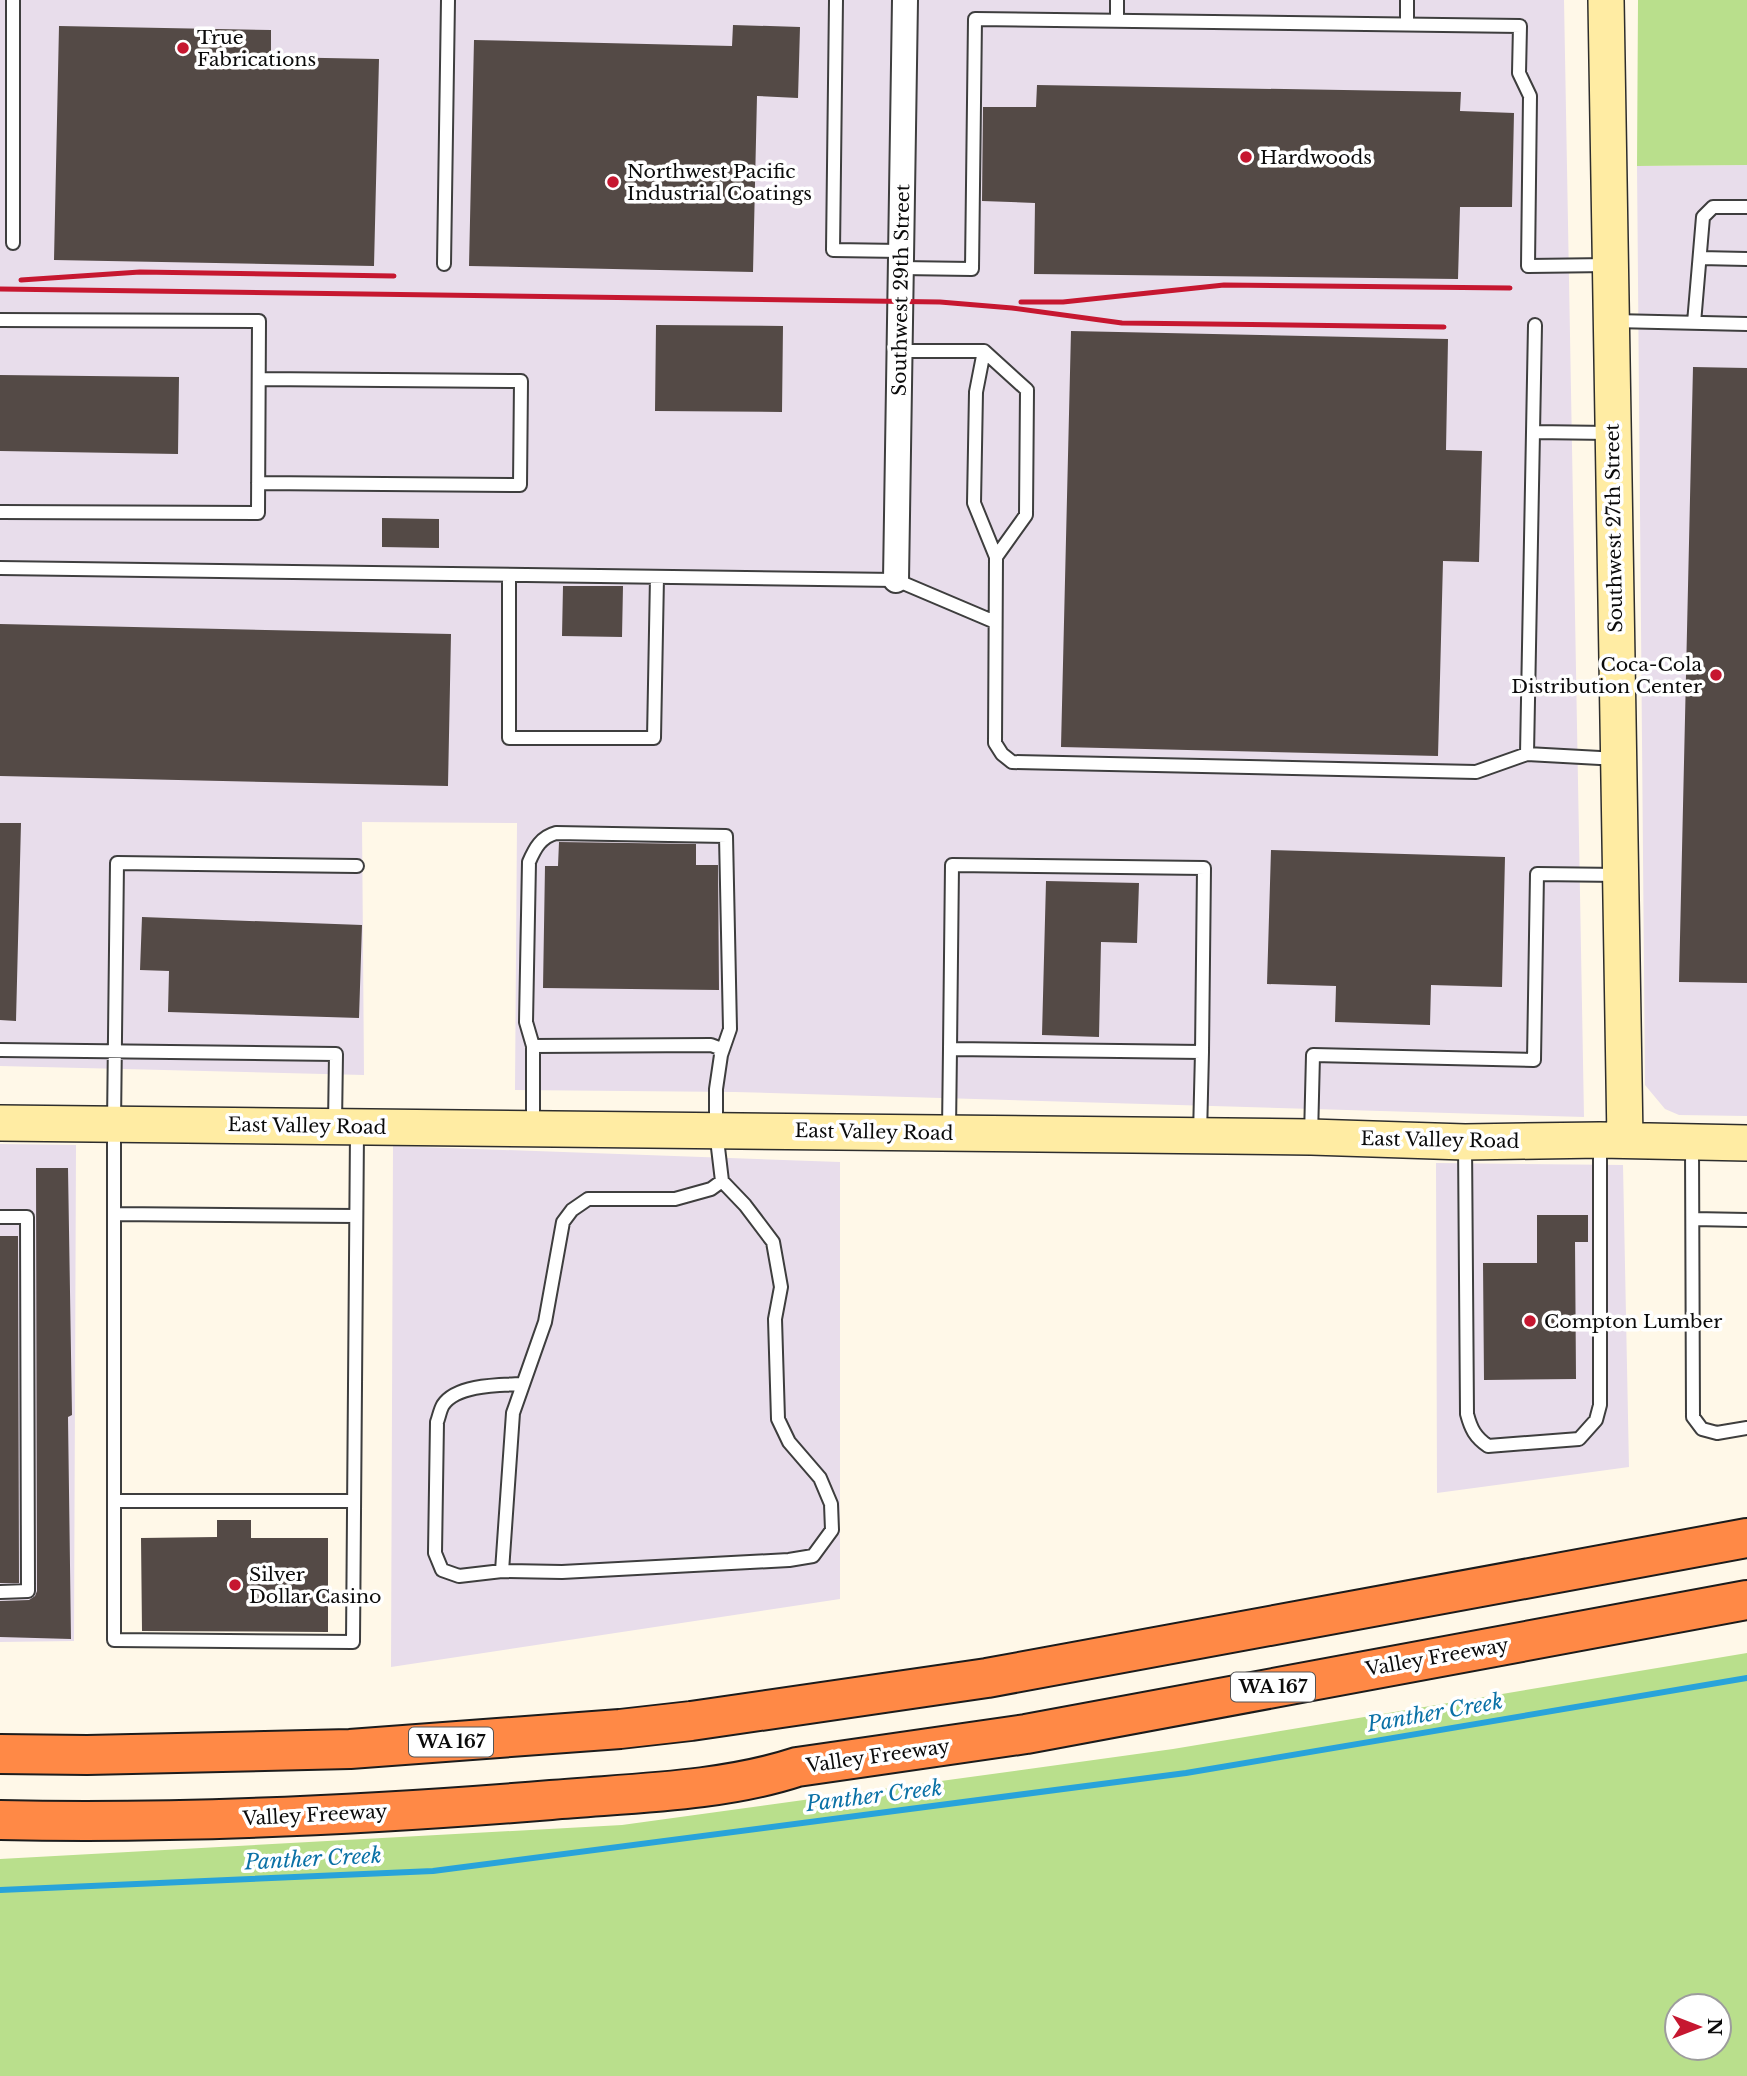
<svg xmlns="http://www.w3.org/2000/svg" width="1747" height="2076" viewBox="0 0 1747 2076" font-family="'Libre Baskerville',serif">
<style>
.industrial{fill:#e8ddeb}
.forest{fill:#b9df8c;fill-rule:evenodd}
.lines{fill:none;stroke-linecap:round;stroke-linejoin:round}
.stream{stroke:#28a3da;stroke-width:6}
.building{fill:#544a46}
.lane-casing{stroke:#3e3e3e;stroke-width:16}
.street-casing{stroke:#3e3e3e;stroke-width:28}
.secondary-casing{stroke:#2d2d2d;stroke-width:38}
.highway-casing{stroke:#1c1c1c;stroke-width:42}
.lane{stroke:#fff;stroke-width:12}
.street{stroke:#fff;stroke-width:24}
.secondary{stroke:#ffeca3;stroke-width:35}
.highway{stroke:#ff8946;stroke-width:38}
.rail{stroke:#c61730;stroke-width:5}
.poi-dot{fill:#c61730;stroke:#fff;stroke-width:2.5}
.labels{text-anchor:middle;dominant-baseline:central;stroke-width:7;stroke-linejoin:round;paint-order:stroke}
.shield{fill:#fff;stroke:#545454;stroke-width:2}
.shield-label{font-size:18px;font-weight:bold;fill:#0b0b0b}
.poi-label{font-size:19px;fill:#0b0b0b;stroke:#fff;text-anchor:start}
.street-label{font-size:19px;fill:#0b0b0b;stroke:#fff}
.water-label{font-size:21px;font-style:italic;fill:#0a71a6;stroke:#fff}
</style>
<rect width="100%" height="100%" fill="#fff8e8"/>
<path class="industrial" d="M0,0H1564L1584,1117L735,1092L515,1090L517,823L362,822L364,1075L0,1066Z
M1747,165V1116L1679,1115L1665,1109L1645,1085L1637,166Z
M0,1144L76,1145L74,1641L0,1642Z
M393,1146L840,1162V1599L391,1667Z
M1436,1163L1623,1165L1629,1467L1437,1493Z"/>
<path class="forest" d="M1638,0H1747V165L1637,166Z
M1747,1653V2076H0V1859L622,1825L1173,1749ZM1719,2006V2048H1677V2006Z"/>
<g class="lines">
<path class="stream" d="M0,1890L433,1871L1186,1773L1747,1678"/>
</g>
<path class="building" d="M733,25L800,27L798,98L757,96L753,272L469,266L474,40L732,46Z
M59,26L271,30V57L379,59L374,266L54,260Z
M1037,85L1461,92L1460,111L1514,113L1512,207H1460L1458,279L1034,274L1035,203L982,201L983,107H1036Z
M656,325L783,326L782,412L655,411Z
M1071,331L1448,339L1446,450L1482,451L1479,562L1443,561L1438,756L1061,747Z
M1693,367L1747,368V983L1679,982Z
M0,375L179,377L178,454L0,451Z
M382,518L439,519V548L382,547Z
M563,586H623L622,637L562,636Z
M0,624L451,634L448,786L0,776Z
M0,823H21L16,1021L0,1020Z
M559,842L696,844V865H718L719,990L543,988L545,866H558Z
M1271,850L1505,857L1502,987L1431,985L1430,1025L1335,1022L1336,986L1267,984Z
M1046,881L1139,883L1137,943L1101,942L1099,1037L1042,1035Z
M142,917L362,925L359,1018L168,1012L169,971L140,970Z
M36,1168H68L72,1415L68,1417L71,1639L0,1637V1601L29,1600L35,1596L37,1591Z
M1537,1215H1588V1242H1575L1576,1379L1484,1380L1483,1263H1537Z
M0,1236H18L19,1583H0Z
M217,1520H251V1538H328V1632L142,1631L141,1538L217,1537Z"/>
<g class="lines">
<defs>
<path id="lane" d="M836,0L833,250L901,251
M1117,21V0
M1407,24V0
M13,243V0
M1700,258L1747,259
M444,264L448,0
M901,268L972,269L975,19L1520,26L1519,73L1530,96L1528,266L1609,265
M0,320L259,321L258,513L0,512
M1614,321L1747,324
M1694,323L1703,217L1713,207H1747
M900,351H984L1027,390L1026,515L996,557L995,743L1002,754L1012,762L1476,772L1527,754L1618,759
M984,351L976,392L974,503L996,557
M1533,432L1610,433
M258,483L520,485L521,381L259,379
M0,568L896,580L995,622
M509,575V738H654L657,577
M1527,754L1535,325
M950,1049L952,865L1204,868L1202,1052
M0,1050L336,1054L335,1124
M533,1125V1046L526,1022L529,862C535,848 541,837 556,833L726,836L730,1029L721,1055
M949,1129L950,1049L1202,1052L1200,1135
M357,1131L353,1642L114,1640V1124L117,863L357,866
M1311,1137L1313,1055L1534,1060L1537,874L1619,875
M1465,1142L1467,1414C1471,1429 1475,1437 1488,1446L1579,1439L1596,1420L1600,1405V1143
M1692,1146L1693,1417L1702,1429L1717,1433L1747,1428
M114,1214L356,1216
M0,1217H27L28,1591L0,1592
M1693,1219L1747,1220
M523,1384C501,1385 457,1384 443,1405C440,1410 439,1417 437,1422L435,1553L442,1570L459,1576L502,1571L562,1572L789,1560L813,1556L832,1530L831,1504L820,1478L789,1442L778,1419L775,1319L781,1287L773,1242L745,1205L722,1181L716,1131V1089L721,1055L719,1048L711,1045L533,1046
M114,1501H354
M502,1571L513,1413L545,1322L563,1222L572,1210L588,1199H675L711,1189L722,1181"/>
<path id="street" d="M896,580L905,0"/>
<path id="secondary" d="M1606,0L1625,1140
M0,1123L1311,1137L1465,1142L1600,1140L1747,1143"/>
<path id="highway" d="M0,1754L87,1755L350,1749L620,1729L691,1721L987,1678L1747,1538
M0,1820C184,1824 368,1815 551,1800C631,1793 721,1792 797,1767L1026,1734L1747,1600"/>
</defs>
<use href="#lane" class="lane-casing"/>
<use href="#street" class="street-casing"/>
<use href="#secondary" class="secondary-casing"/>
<use href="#highway" class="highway-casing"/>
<use href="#lane" class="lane"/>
<use href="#street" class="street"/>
<use href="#secondary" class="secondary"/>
<use href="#highway" class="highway"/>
<path class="rail" d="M21,280L140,272L394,276
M0,289L940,302L1012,308L1122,323L1444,327
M1021,302H1063L1224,285L1510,288"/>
</g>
<g class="poi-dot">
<circle cx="183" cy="48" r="7"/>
<circle cx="1246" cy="157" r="7"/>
<circle cx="613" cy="182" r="7"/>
<circle cx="1716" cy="675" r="7"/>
<circle cx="1530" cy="1321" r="7"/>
<circle cx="235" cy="1585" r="7"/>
</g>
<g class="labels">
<g class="shield">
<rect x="1231" y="1672.5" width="84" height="29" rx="5"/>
<rect x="409" y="1727.5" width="84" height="29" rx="5"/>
</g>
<g class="shield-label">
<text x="1273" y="1687">WA 167</text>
<text x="451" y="1742">WA 167</text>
</g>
<g class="poi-label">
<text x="197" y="37">True<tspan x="197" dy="22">Fabrications</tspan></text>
<text x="1260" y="157">Hardwoods</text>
<text x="627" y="171">Northwest Pacific<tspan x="627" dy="22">Industrial Coatings</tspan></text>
<text x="1702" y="664" text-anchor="end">Coca-Cola<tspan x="1702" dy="22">Distribution Center</tspan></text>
<text x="1544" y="1321">Compton Lumber</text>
<text x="249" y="1574">Silver<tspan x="249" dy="22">Dollar Casino</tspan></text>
</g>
<g class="street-label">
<text transform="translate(901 290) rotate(-89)">Southwest 29th Street</text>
<text transform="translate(1614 528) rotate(-91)">Southwest 27th Street</text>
<text transform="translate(307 1126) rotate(1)">East Valley Road</text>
<text transform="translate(874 1132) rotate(1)">East Valley Road</text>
<text transform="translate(1440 1140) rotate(1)">East Valley Road</text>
<text transform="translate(1437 1657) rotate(-10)">Valley Freeway</text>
<text transform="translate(878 1756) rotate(-8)">Valley Freeway</text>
<text transform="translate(315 1815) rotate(-3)">Valley Freeway</text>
</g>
<g class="water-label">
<text transform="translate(1435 1713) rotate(-10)">Panther Creek</text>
<text transform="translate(874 1796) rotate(-7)">Panther Creek</text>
<text transform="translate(313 1859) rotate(-3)">Panther Creek</text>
</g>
</g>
<g transform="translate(1698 2027) rotate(90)"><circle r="33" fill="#ffffff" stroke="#9d9d9d" stroke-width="2"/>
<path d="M0-5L12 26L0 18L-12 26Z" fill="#c61730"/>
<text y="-10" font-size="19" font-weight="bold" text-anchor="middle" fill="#0b0b0b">N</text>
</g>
</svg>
